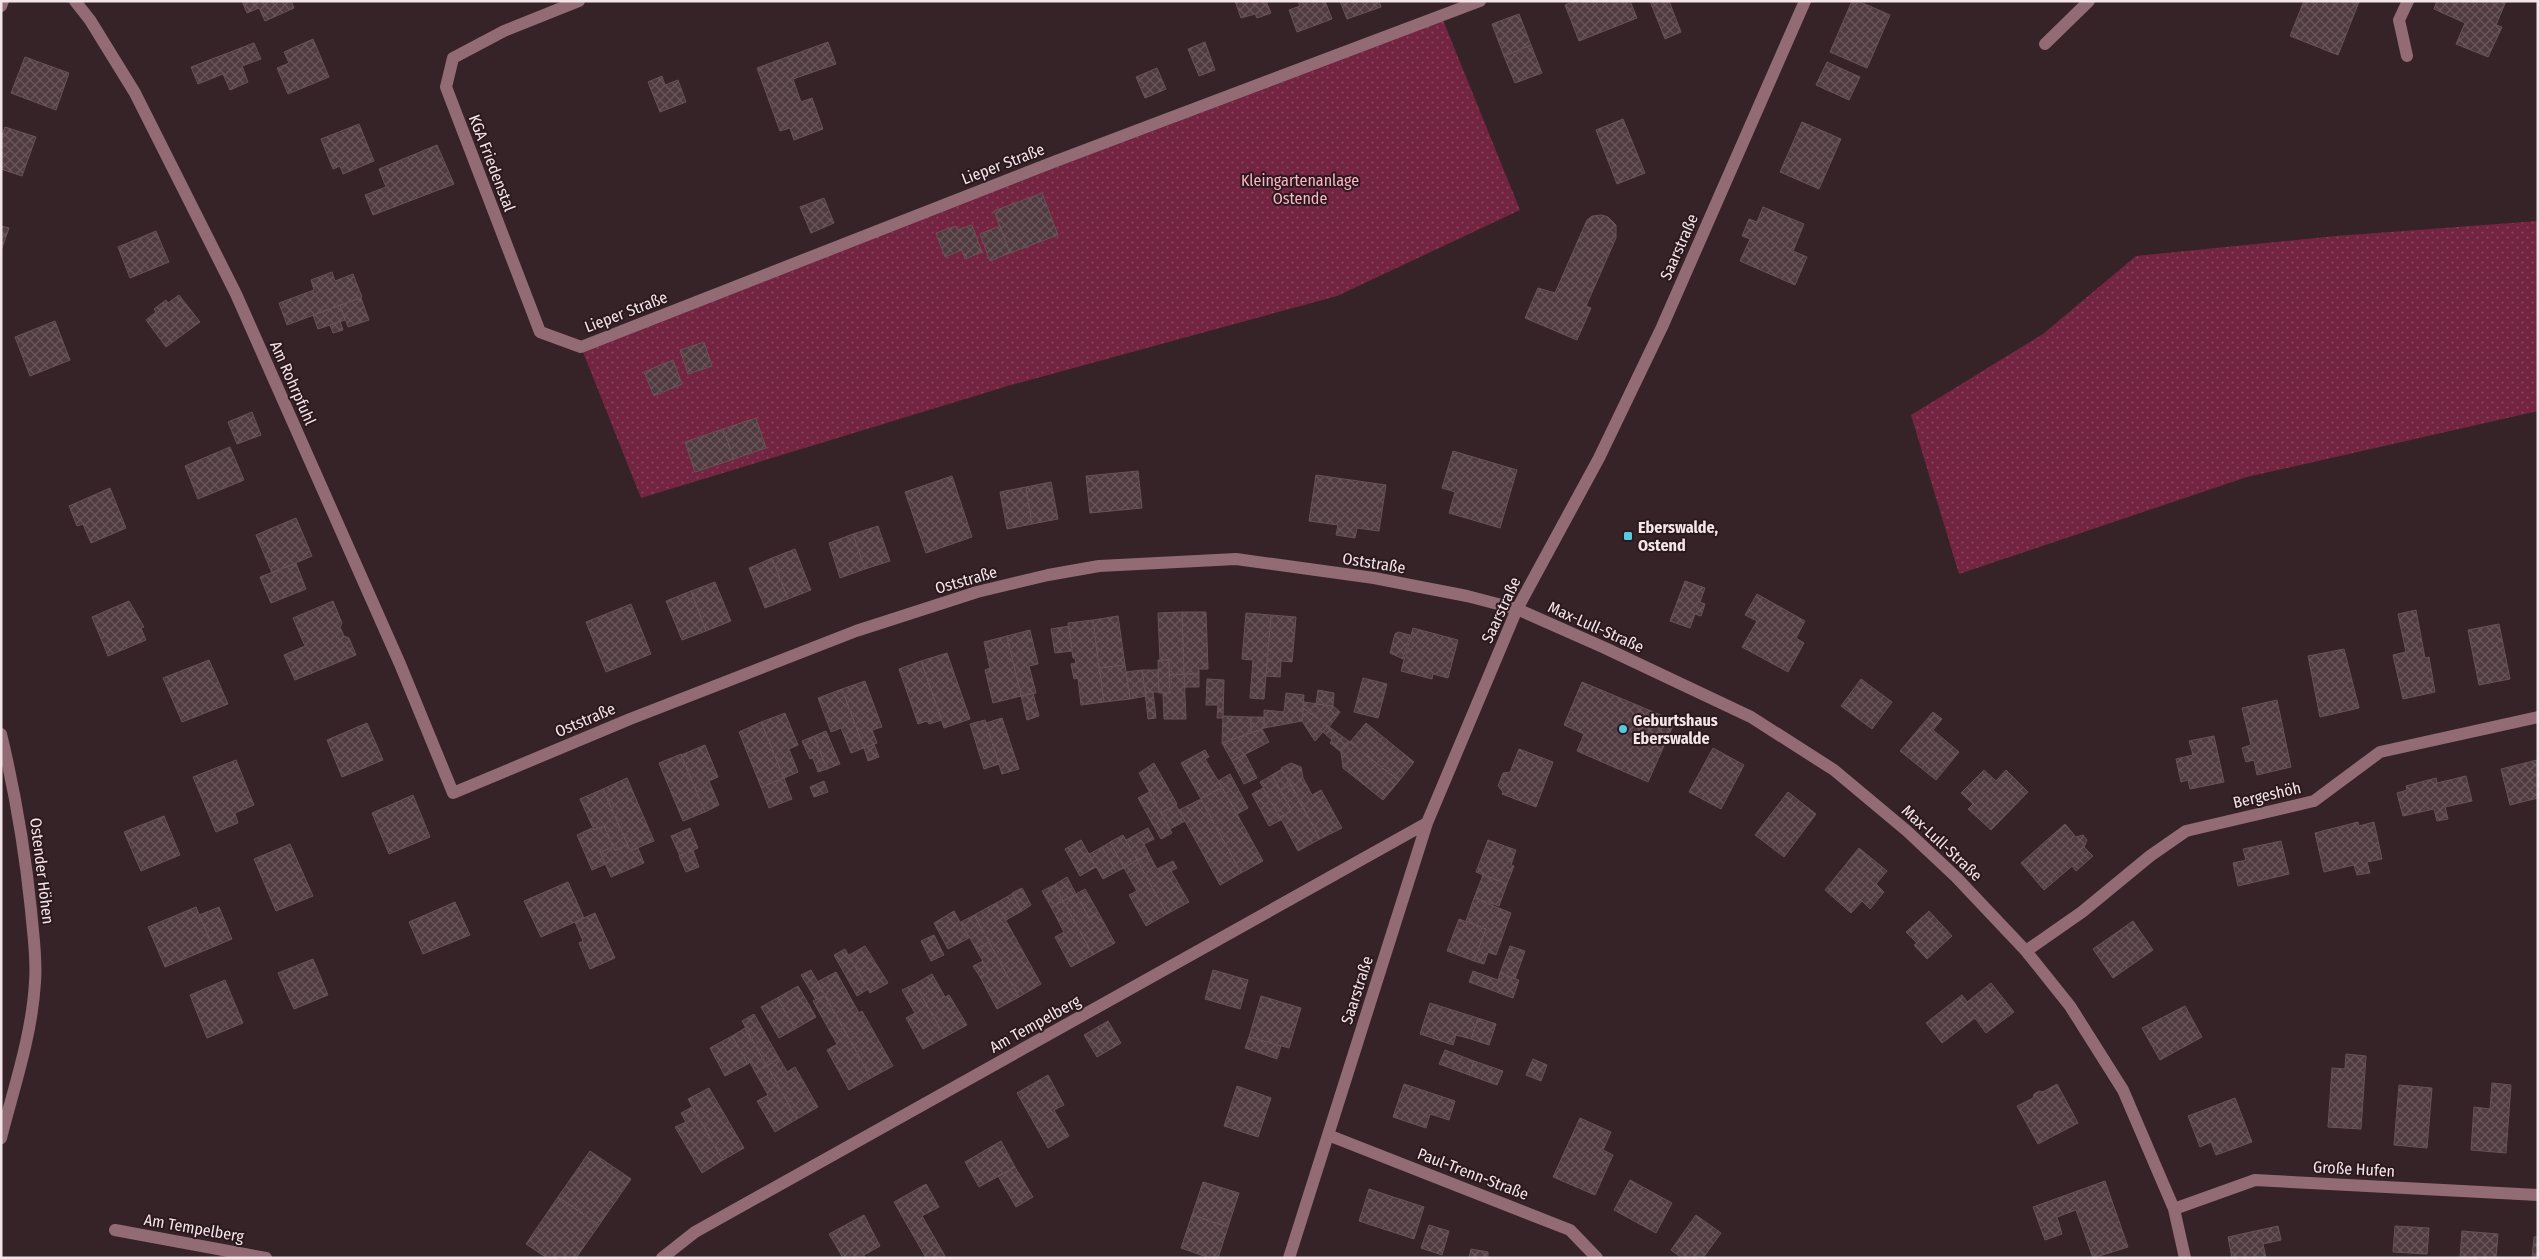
<svg xmlns="http://www.w3.org/2000/svg" width="2539" height="1259" viewBox="0 0 2539 1259" font-family="'Fira Sans Condensed',sans-serif">
<style>
.green{fill:url(#green-dots)}
.building{fill:url(#building-cross-hatch);stroke:#685157}
.lines{fill:none;stroke-linecap:round;stroke-linejoin:round}
.minor{stroke:#936b75;stroke-width:12}
.poi-dot{fill:#55cadf;stroke:#2c191e;stroke-width:2}
.labels{text-anchor:middle;dominant-baseline:central;stroke-width:4;stroke-linejoin:round;paint-order:stroke}
.street-label{font-size:16px;fill:#f3e5e8;stroke:#2c191e}
.park-label{font-size:16px;fill:#fdb4c7;stroke:#2c191e}
.poi-label{font-size:16px;font-weight:bold;fill:#f3e5e8;stroke:#2c191e;text-anchor:start}
</style>
<defs>
<pattern id="green-dots" width="8" height="8" patternUnits="userSpaceOnUse" patternTransform="scale(1.25)"><rect width="8" height="8" fill="#732440"/><path d="M2 2h.1M6 6h.1" fill="none" stroke="#87445c" stroke-width="1.8" stroke-linecap="round"/></pattern>
<pattern id="building-cross-hatch" width="8" height="8" patternUnits="userSpaceOnUse" patternTransform="scale(1.25)"><rect width="8" height="8" fill="#503b40"/><path d="M0 0l8 8M0 8l8-8" fill="none" stroke="#6a575c"/></pattern>
</defs>
<rect width="100%" height="100%" fill="#362328"/>
<path class="green" d="M1441,15L1520,210L1337,296L1011,385L641,498L581,347Z
M2538,221V411L2247,477L1959,574L1911,415L2043,334L2136,256L2336,236Z"/>
<path class="building" d="M242,1H291L294,8L265,21L259,8L247,13Z
M1235,1H1266L1271,13L1257,18L1255,14L1241,18Z
M1298,1H1325L1332,19L1297,32L1289,10L1300,6Z
M1340,1H1379L1381,7L1347,19Z
M1575,1H1630L1637,18L1579,41L1565,5Z
M1650,1H1669L1681,32L1665,39Z
M1852,1H1858L1890,15L1867,68L1830,52Z
M2304,1L2359,2L2338,55L2290,36Z
M2437,1H2506L2496,25L2502,27L2488,57L2456,44L2465,23L2434,9Z
M1519,14L1531,45L1504,56L1492,24Z
M313,39L329,77L288,94L277,68L289,63L284,52Z
M828,42L836,64L793,79L801,102L812,98L823,129L794,140L790,128L780,131L757,68Z
M1205,42L1215,70L1199,76L1188,49Z
M254,43L261,59L242,66L248,82L230,90L223,74L198,84L191,67Z
M1531,45L1542,73L1515,83L1504,56Z
M25,57L69,73L56,110L11,93Z
M1827,62L1860,77L1849,100L1816,85Z
M1157,68L1166,89L1145,98L1136,77Z
M662,76L665,85L678,80L686,102L660,112L648,82Z
M1623,119L1645,173L1617,184L1596,130Z
M1802,122L1841,139L1819,189L1780,172Z
M359,124L374,161L343,174L340,166L333,169L321,139Z
M5,127L36,137L22,176L1,169V138Z
M437,145L454,184L373,215L365,195L386,187L379,169Z
M1042,193L1058,235L1010,253L994,211Z
M824,198L834,223L811,233L800,207Z
M1763,207L1804,224L1793,251L1807,257L1795,285L1740,261L1750,239L1742,236L1749,219L1757,222Z
M1602,215L1608,217L1616,225V238L1586,306L1591,308L1577,340L1525,318L1538,288L1555,293L1587,220L1592,216Z
M972,225L982,252L965,259L962,250L945,257L936,233L956,226L957,230Z
M1,226L9,228L1,251Z
M1000,226L1010,253L990,261L980,234Z
M156,231L169,262L130,278L118,247Z
M332,272L335,281L353,274L362,297L287,325L279,303L314,290L311,280Z
M179,295L200,322L166,347L146,320L156,312L154,309L166,300L168,303Z
M361,298L369,320L348,327L340,305Z
M340,305L345,320L318,329L313,315Z
M55,321L70,360L30,376L15,337Z
M340,321L343,330L333,333L330,325Z
M704,342L712,366L688,374L680,350Z
M673,360L682,384L654,396L644,372Z
M252,412L261,435L237,444L228,422Z
M756,418L766,448L734,459L723,429Z
M723,429L734,459L695,472L685,442Z
M230,447L244,480L198,499L185,466Z
M1453,451L1517,470L1500,528L1449,513L1455,492L1442,488Z
M1138,471L1142,508L1090,513L1086,476Z
M1316,475L1386,485L1379,531L1357,528L1355,538L1336,535L1338,525L1309,521Z
M952,476L972,537L926,553L905,492Z
M1051,482L1058,519L1032,524L1026,487Z
M1026,487L1032,524L1007,529L1000,492Z
M110,488L126,528L91,543L83,524L77,526L69,506Z
M296,518L312,556L272,573L256,535Z
M878,526L890,561L865,569L853,534Z
M853,534L865,569L840,578L829,543Z
M795,549L811,590L788,599L772,558Z
M772,558L788,599L765,608L749,568Z
M296,563L306,589L271,603L260,577Z
M1685,581L1705,588L1700,602L1705,604L1701,616L1695,614L1690,628L1670,621Z
M715,582L731,621L706,631L691,591Z
M691,591L706,631L682,640L666,601Z
M1757,594L1805,621L1796,638L1804,643L1788,672L1742,647L1757,621L1745,615Z
M129,601L144,627L141,628L146,640L108,656L92,617Z
M333,601L342,623L340,627L344,636L349,638L356,655L295,680L284,655L305,646L293,618Z
M631,604L651,654L606,672L586,622Z
M2416,610L2425,658L2429,657L2435,692L2403,699L2393,655L2406,652L2398,614Z
M1182,612L1184,674L1169,675V660H1160L1158,613Z
M1182,612H1206L1208,669H1199V674H1184Z
M1246,613L1271,615L1264,699L1250,698L1253,660L1242,659Z
M1271,615L1296,617L1292,662L1281,661L1280,677L1266,676Z
M1118,616L1125,665L1099,668L1093,620Z
M1093,620L1104,702L1081,705L1078,678L1074,679L1071,664L1076,663L1075,658H1073L1068,623Z
M2499,624L2510,679L2479,685L2468,630Z
M1069,626L1072,651L1055,653L1051,629Z
M1413,628L1458,640L1448,678L1433,674L1432,679L1401,671Z
M1030,630L1038,664L1029,666L1036,693L1021,696L1007,636Z
M1398,632L1410,635L1403,659L1390,653L1395,634Z
M1007,636L1021,696L993,703L985,670L990,668L984,642Z
M2344,649L2359,708L2320,717L2308,656Z
M947,653L970,719L944,728L921,661Z
M209,660L228,704L182,722L163,678Z
M1158,660H1169L1170,693H1159Z
M921,661L942,720L929,724L927,721L918,724L899,669Z
M1125,665L1130,699L1104,702L1099,668Z
M1142,670H1158L1159,692H1145Z
M1142,670L1146,696L1130,699L1126,672Z
M1184,674L1186,719H1164L1163,693H1170L1169,675Z
M1184,674H1199V687H1185Z
M1363,678L1387,684L1378,718L1354,712Z
M1207,679L1224,680L1223,718H1217L1218,705H1206Z
M1861,679L1892,702L1872,729L1841,706Z
M865,681L882,727L872,730L877,743L864,748L842,689Z
M1582,682L1675,721L1648,782L1577,751L1584,734L1564,725Z
M842,689L864,748L851,753L841,728L831,732L818,698Z
M1318,690L1334,693L1333,706L1316,704Z
M1145,692H1153L1156,718L1148,719Z
M1033,693L1039,716L1027,720L1021,696Z
M1286,693L1304,695L1302,721L1264,728V710L1284,712Z
M2277,700L2291,767L2257,775L2254,760L2246,762L2242,748L2251,745L2242,708Z
M1304,702L1333,706L1340,712L1329,727L1303,708Z
M1303,708L1328,726L1315,741L1302,721Z
M1933,712L1942,719L1933,730L1959,752L1936,780L1900,751Z
M785,713L798,745L789,749L798,772L784,778L761,722Z
M1223,716L1251,717V733L1222,743Z
M1251,717H1264V728L1251,733Z
M1002,718L1019,769L1002,774L986,723Z
M985,720L999,764L984,769L970,724Z
M761,722L784,778L761,787L739,732Z
M367,723L383,760L342,777L327,740Z
M1366,723L1414,762L1399,781L1350,742Z
M1328,726L1350,742L1341,752L1330,743L1332,740L1323,732Z
M1262,729L1269,742L1232,761L1222,743Z
M826,731L840,764L827,769L814,736Z
M814,736L827,769L818,772L813,758L810,759L802,741Z
M2214,736L2224,782L2190,789L2188,780L2181,782L2176,759L2193,755L2189,741Z
M1350,742L1399,781L1383,800L1343,768L1341,752Z
M874,744L879,757L868,761L864,748Z
M705,745L718,777L709,781L719,805L705,812L681,755Z
M1713,748L1744,765L1721,809L1689,792Z
M1519,749L1553,762L1536,807L1502,794L1503,792L1498,786L1503,773L1510,772Z
M1205,750L1209,757L1205,759L1222,787L1201,799L1181,763Z
M681,754L705,812L683,821L659,763Z
M1245,754L1257,778L1244,784L1232,761Z
M236,760L254,805L235,813L238,823L216,832L193,777Z
M2537,760L2538,798L2510,805L2501,769Z
M1154,763L1177,804L1161,813L1139,773Z
M1291,763L1301,767L1303,778L1312,795L1321,790L1342,828L1320,839L1281,768Z
M1282,769L1291,784L1280,791L1272,775Z
M1984,770L1996,781L2006,770L2028,792L1991,830L1968,809L1973,804L1961,793Z
M1230,774L1248,808L1237,814L1218,781Z
M1272,775L1292,811L1280,817L1260,782Z
M2466,776L2472,801L2445,807L2448,819L2437,821L2434,809L2403,816L2397,793L2407,790L2406,786L2436,778L2437,783Z
M627,778L654,841L630,851L603,789Z
M784,778L792,799L769,808L761,787Z
M824,781L828,792L814,797L810,787Z
M1291,784L1320,839L1298,851L1280,817L1292,811L1280,791Z
M1222,787L1263,861L1241,873L1201,799Z
M1263,788L1281,820L1269,826L1252,794Z
M603,789L628,845L615,850L604,826L594,830L580,799Z
M1149,792L1172,833L1161,839L1138,798Z
M1788,792L1816,814L1784,857L1755,835Z
M413,795L430,837L389,854L372,813Z
M1201,799L1241,873L1220,885L1179,810Z
M1176,805L1185,821L1170,829L1161,813Z
M164,816L180,855L141,871L124,832Z
M2358,822L2359,826L2374,822L2382,859L2367,862L2370,873L2357,875L2354,865L2324,872L2315,833Z
M2065,824L2076,837L2083,835L2087,840L2084,847L2093,856L2076,871L2072,866L2044,890L2021,863Z
M604,826L613,847L600,852L606,864L592,870L577,835L592,828L594,830Z
M690,828L698,848L680,856L671,836Z
M1148,828L1154,839L1144,844L1149,854L1137,860L1126,840Z
M1123,835L1137,860L1124,868L1110,842Z
M1081,840L1096,867L1080,876L1065,849Z
M1488,840L1516,850L1511,865L1514,866L1507,884L1476,872Z
M2281,841L2289,874L2238,886L2233,863L2246,860L2243,849Z
M1110,842L1124,868L1116,872L1102,847Z
M290,844L313,896L276,911L254,859Z
M628,845L630,851L638,848L644,863L611,877L600,852L613,847L615,850Z
M1102,847L1116,872L1103,879L1089,854Z
M1859,848L1887,871L1876,884L1884,892L1870,909L1862,901L1851,913L1825,890Z
M693,850L699,867L686,872L679,856Z
M1149,854L1157,869L1173,861L1177,868L1171,871L1189,902L1167,914L1137,860Z
M1137,860L1167,914L1146,926L1129,895L1137,891L1124,868Z
M1483,875L1507,884L1499,906L1474,898Z
M1067,877L1076,894L1063,901L1054,885Z
M568,882L584,918L541,937L524,901Z
M1054,885L1063,901L1051,907L1042,891Z
M1022,888L1031,905L1022,911L1012,893Z
M1085,889L1098,912L1089,918L1076,894Z
M1012,894L1022,911L1006,920L996,903Z
M1076,894L1089,918L1098,912L1115,943L1093,955L1063,901Z
M1474,898L1511,913L1496,955L1488,952L1484,964L1474,961L1486,929L1466,921Z
M1063,901L1093,955L1071,967L1055,937L1064,932L1051,907Z
M455,902L470,935L423,954L409,922Z
M996,903L1041,984L1019,997L974,915Z
M196,907L213,947L165,967L148,927Z
M219,907L232,939L213,947L199,915Z
M954,911L969,938L948,949L934,923Z
M1929,911L1952,936L1927,959L1914,945L1917,943L1906,932Z
M595,913L615,958L590,969L579,943L583,941L575,922Z
M974,915L989,942L976,949L961,922Z
M1459,919L1486,929L1474,961L1447,951Z
M2133,921L2153,950L2113,978L2093,949Z
M934,935L944,955L931,961L921,941Z
M989,942L1019,997L997,1009L980,977L989,972L976,949Z
M865,946L888,983L870,993L849,955Z
M1510,946L1525,951L1515,979L1500,973Z
M845,949L868,989L857,996L834,955Z
M313,959L328,995L294,1009L278,973Z
M983,961L989,972L980,977L973,966Z
M811,970L825,995L816,1000L801,975Z
M1213,970L1248,980L1240,1009L1205,999Z
M1473,971L1498,980L1500,973L1519,980L1513,998L1469,982Z
M836,972L859,1013L862,1011L893,1066L871,1078L817,982Z
M932,974L945,997L949,995L967,1025L945,1037L915,984Z
M225,980L243,1023L207,1038L190,995Z
M1991,983L2014,1012L1986,1033L1975,1018L1942,1043L1926,1023L1962,995L1967,1002Z
M915,984L945,1037L923,1049L906,1018L915,1013L902,990Z
M798,986L816,1017L795,1029L777,998Z
M825,995L871,1078L849,1090L827,1050L837,1044L813,1001Z
M1261,996L1301,1008L1289,1048L1249,1037Z
M777,998L795,1029L779,1038L761,1007Z
M1430,1003L1478,1018L1471,1039L1456,1035L1453,1045L1420,1034Z
M2185,1006L2202,1037L2160,1060L2142,1028Z
M754,1014L779,1058L767,1066L742,1021Z
M1478,1018L1496,1024L1489,1045L1471,1039Z
M1108,1021L1121,1043L1097,1057L1084,1035Z
M745,1028L767,1066L755,1072L750,1062L748,1064L732,1036Z
M732,1036L748,1064L725,1076L710,1048Z
M1249,1037L1281,1046L1277,1059L1245,1048Z
M1445,1050L1474,1061L1469,1075L1439,1064Z
M2346,1054L2366,1056L2361,1129L2328,1127L2332,1068L2345,1069Z
M779,1058L787,1072L795,1067L818,1107L797,1119L767,1066Z
M1533,1059L1547,1065L1541,1081L1526,1075Z
M1474,1061L1503,1071L1497,1085L1469,1075Z
M767,1066L797,1119L775,1132L757,1101L768,1095L755,1072Z
M1048,1075L1064,1105L1054,1110L1069,1136L1048,1148L1017,1093Z
M2492,1083L2511,1085L2506,1153L2471,1150L2474,1107L2490,1109Z
M1404,1084L1455,1101L1449,1120L1430,1114L1426,1128L1393,1117Z
M2057,1084L2078,1123L2038,1144L2017,1106L2033,1098L2034,1094L2039,1091L2043,1092Z
M2399,1085L2432,1088L2427,1148L2394,1145Z
M1237,1086L1271,1098L1258,1137L1224,1126Z
M709,1088L744,1148L723,1160L688,1099Z
M2235,1098L2252,1142L2216,1155L2211,1142L2200,1147L2188,1116Z
M692,1107L723,1160L702,1173L675,1127L686,1122L681,1113Z
M1580,1118L1611,1132L1603,1150L1613,1155L1595,1195L1553,1177Z
M1001,1141L1015,1167L979,1187L965,1162Z
M590,1151L631,1179L599,1225L558,1197Z
M1015,1167L1033,1197L1016,1207L998,1176Z
M1630,1180L1672,1203L1656,1233L1614,1210Z
M2105,1181L2128,1247L2093,1258L2076,1210L2057,1217L2062,1234L2045,1240L2033,1207Z
M1203,1182L1239,1193L1228,1227L1192,1215Z
M926,1184L939,1207L922,1216L945,1256L942,1258H926L894,1202Z
M1369,1189L1424,1207L1414,1239L1359,1221Z
M558,1197L599,1225L576,1258H547L526,1244Z
M864,1215L880,1246L864,1255L865,1258H843L829,1234Z
M1192,1215L1228,1227L1218,1258H1210L1181,1248Z
M1696,1215L1721,1233L1703,1258H1682L1671,1250Z
M1429,1225L1449,1231L1442,1255L1421,1248Z
M2278,1226L2281,1240L2263,1244L2266,1258H2232L2228,1237Z
M2395,1226L2429,1228L2427,1254L2393,1252Z
M2462,1231L2498,1234L2496,1258H2460Z
M2534,1237H2538V1258H2532Z
M1471,1249L1488,1252V1258H1469Z"/>
<g class="lines">
<path class="minor" d="M75,1L90,20L135,93L236,294L400,664L453,793L630,719L856,631L977,592L1048,575L1099,566L1236,559L1374,578L1467,596L1517,609L1605,648L1751,717L1834,770L1907,831L1956,877L2026,951L2070,1006L2123,1090L2174,1209L2185,1258
M579,1L504,31L453,58L446,87L540,332L581,347L1056,161L1480,1
M1,6L3,1
M2045,44L2089,1
M2407,56L2399,20L2408,1
M1,734C15,792 25,851 31,910C33,934 37,958 35,982C32,1035 14,1087 1,1138
M2026,951L2082,912L2150,856L2186,831L2314,801L2380,752L2538,717
M1328,1135L1570,1230L1597,1258
M2174,1209L2255,1180L2538,1195
M115,1230L266,1258
M662,1258L695,1232L1427,823
M1289,1258L1427,823L1517,609L1599,458L1662,327L1805,1"/>
</g>
<g class="poi-dot">
<rect x="1623" y="531" width="10" height="10" rx="2.5"/>
<circle cx="1623" cy="729" r="5"/>
</g>
<g class="labels">
<g class="street-label">
<text transform="translate(492 163) rotate(69)">KGA Friedenstal</text>
<text transform="translate(1003 164) rotate(-21)">Lieper Straße</text>
<text transform="translate(1679 247) rotate(-66)">Saarstraße</text>
<text transform="translate(626 312) rotate(-21)">Lieper Straße</text>
<text transform="translate(293 383) rotate(66)">Am Rohrpfuhl</text>
<text transform="translate(1374 563) rotate(9)">Oststraße</text>
<text transform="translate(966 580) rotate(-16)">Oststraße</text>
<text transform="translate(1501 610) rotate(-65)">Saarstraße</text>
<text transform="translate(1596 627) rotate(24)">Max-Lull-Straße</text>
<text transform="translate(585 720) rotate(-23)">Oststraße</text>
<text transform="translate(2267 795) rotate(-13)">Bergeshöh</text>
<text transform="translate(1942 843) rotate(43)">Max-Lull-Straße</text>
<text transform="translate(42 871) rotate(83)">Ostender Höhen</text>
<text transform="translate(1357 990) rotate(-72)">Saarstraße</text>
<text transform="translate(1035 1024) rotate(-29)">Am Tempelberg</text>
<text transform="translate(2354 1169) rotate(3)">Große Hufen</text>
<text transform="translate(1473 1174) rotate(21)">Paul-Trenn-Straße</text>
<text transform="translate(194 1228) rotate(10)">Am Tempelberg</text>
</g>
<g class="park-label">
<text x="1300" y="180">Kleingartenanlage<tspan x="1300" dy="18">Ostende</tspan></text>
</g>
<g class="poi-label">
<text x="1638" y="527">Eberswalde,<tspan x="1638" dy="18">Ostend</tspan></text>
<text x="1633" y="720">Geburtshaus<tspan x="1633" dy="18">Eberswalde</tspan></text>
</g>
</g>
<rect width="2539" height="1259" fill="none" stroke="#f3e5e8" stroke-width="5"/>
</svg>
